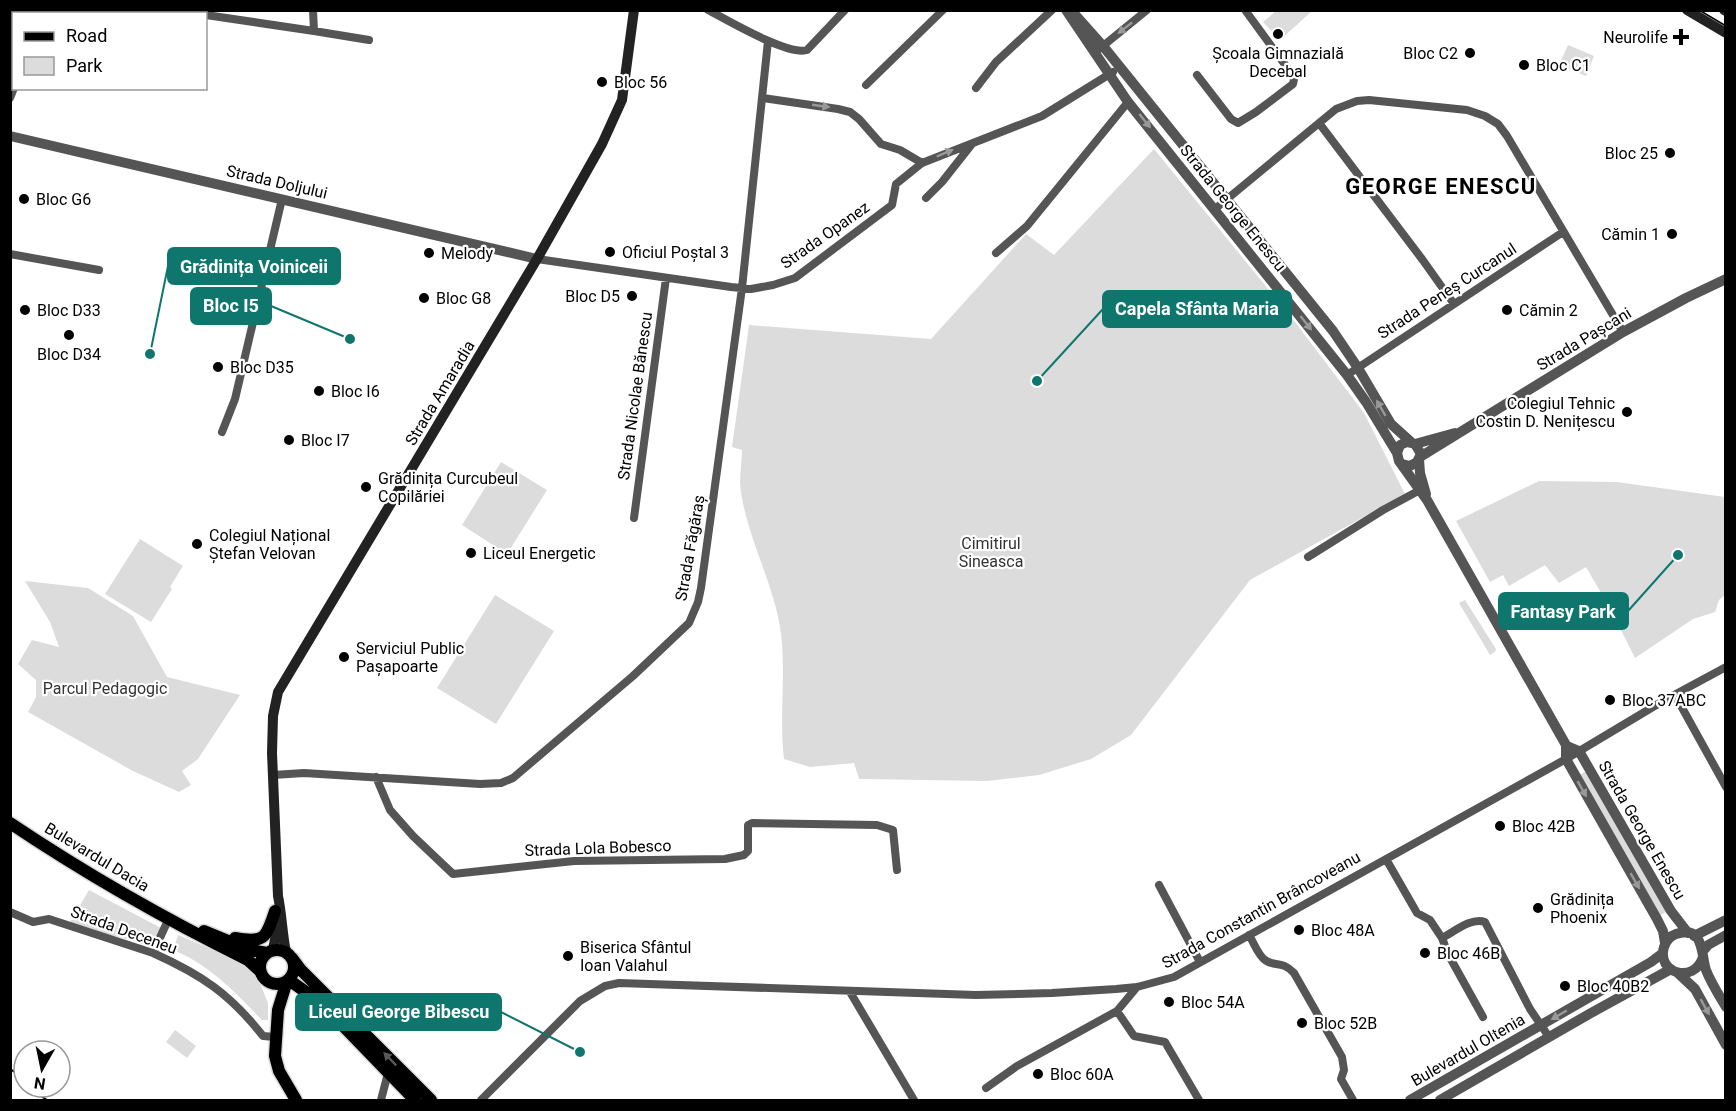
<svg xmlns="http://www.w3.org/2000/svg" width="1736" height="1111" viewBox="0 0 1736 1111" font-family="Roboto,sans-serif">
<style>
.green{fill:#dcdcdc}
.lines{fill:none;stroke-linecap:round;stroke-linejoin:round}
.primary-casing{stroke:#dbdbdb;stroke-width:15}
.minor{stroke:#555;stroke-width:8}
.tertiary{stroke:#555;stroke-width:10}
.secondary{stroke:#222;stroke-width:10}
.primary{stroke:#000;stroke-width:12}
.tram{stroke:#000;stroke-width:1.5}
.rail{stroke:#000;stroke-width:2;stroke-dasharray:9 3 1.5 3;stroke-linecap:butt}
.oneway{fill:#999}
.oneway2{fill:#595959}
.poi-dot{fill:#000;stroke:#fff;stroke-width:2}
.labels{text-anchor:middle;dominant-baseline:central;stroke-width:4.5;stroke-linejoin:round;paint-order:stroke}
.poi-label{font-size:16px;fill:#000;stroke:#fff;text-anchor:start}
.street-label{font-size:16px;fill:#000;stroke:#fff}
.park-label{font-size:16px;fill:#333;stroke:#fff}
.district-label{font-size:22px;font-weight:bold;letter-spacing:1.5px;fill:#000;stroke:#fff}
.leader{fill:none;stroke:#0f766e;stroke-width:2}
.callout-dot{fill:#0f766e;stroke:#fff;stroke-width:2}
.callout{fill:#0f766e;stroke:#0f766e;stroke-width:2}
.callout-label{font-size:18px;text-anchor:middle;font-weight:bold;fill:#fff}
</style>
<rect width="100%" height="100%" fill="#fff"/>
<path class="green" d="M1309,10L1311,12L1280,40L1263,22L1276,11Z
M1568,45L1594,56L1586,76L1559,65Z
M1154,149L1295,322L1364,413L1405,494L1250,580L1131,735L1091,759L1039,775L987,781L859,779L854,763L810,767L784,759C779,718 786,676 781,634C775,584 744,533 740,483C740,472 742,461 742,450L732,447L749,325L931,339L1026,234L1054,255Z
M501,462L547,490L507,554L462,525Z
M1539,481L1617,482L1725,497V595L1719,600L1715,612L1693,619L1635,658L1611,610L1586,567L1559,583L1545,565L1509,586L1503,575L1490,582L1456,521Z
M140,539L183,566L170,587L172,589L151,622L105,594Z
M25,581L88,588L133,616L167,677L240,695L198,759L182,771L191,785L179,792L133,771L28,712L36,697V680L18,664L32,640L59,647L50,622Z
M495,595L554,631L496,724L437,688Z
M1465,600L1496,649L1495,652L1490,655L1459,603Z
M1588,770L1668,911L1657,917L1578,776Z
M89,890L161,928L152,946L107,934L70,922Z
M178,935L248,965L259,981L268,1003V1020H262C235,992 210,965 173,950Z
M175,1030L196,1046L187,1058L166,1042Z"/>
<g class="lines">
<defs>
<path id="primary" d="M10,823C86,874 165,919 248,960L261,972
M204,931L250,950L267,953
M235,938C264,943 266,939 275,911
M260 967a17 17 0 1 1 34 0a17 17 0 1 1-34 0Z
M292,958L301,970L431,1100
M289,980L320,1002L415,1100
M287,981L278,1010L275,1056L279,1071L296,1100"/>
</defs>
<use href="#primary" class="primary-casing"/>
<path class="minor" d="M178,10L197,14
M313,10L314,31L369,40
M708,10C727,20 788,56 807,50L845,10
M53,14L54,10
M206,15L314,31
M1098,50L1147,10
M1197,75L1231,119L1238,123L1256,112L1293,84L1294,79L1291,73L1245,10
M866,85L943,10
M976,88L996,62L1052,10
M10,98L14,88
M763,98L838,109L850,112L859,119L881,144L900,150L922,163
M1319,123L1422,259L1454,304
M926,198L942,182L972,144
M1215,209L1336,109L1357,101L1369,100L1467,110L1485,116L1498,124L1507,136L1623,332
M996,253L1027,226L1128,102
M10,254L99,270
M537,259L731,287L751,289L773,285L795,278L892,205L896,184L922,163L1042,116L1113,72
M1347,375L1563,232
M222,432L235,399L282,199
M634,518L666,278
M1308,557L1383,510L1420,490
M1675,695L1726,787
M273,775L304,773L480,784L501,783L513,778L633,676L689,623L698,602L701,588L742,288L768,41
M376,777L390,810L413,836L453,874L574,861L725,859L744,855L748,851V825L752,823L877,825L893,830L897,870
M1386,859L1417,913L1430,920L1442,938L1448,954L1483,1017
M1159,885L1200,962
M10,912L33,922L49,919L153,953C202,975 230,994 263,1036L275,1037
M1249,935C1254,943 1258,955 1265,960C1274,967 1282,960 1294,973L1342,1057L1344,1070L1341,1079L1353,1100
M1442,938C1454,932 1471,917 1485,922L1530,1009L1549,1037
M153,953L169,918
M850,992L914,1100
M1117,1011L1134,1036L1165,1042L1199,1100
M986,1088L1017,1066L1117,1011L1137,987
M381,1100L388,1073
M481,1100L580,1001L605,986L619,983L976,995L1052,993L1116,989L1137,987L1174,977L1566,759L1663,701L1726,667"/>
<path class="tertiary" d="M1066,10L1128,102L1347,375L1366,402L1397,453
M1071,10L1103,46L1333,331L1358,368L1391,424L1411,442
M10,136L537,259
M1415,444L1455,433
M1420,457L1623,332L1686,298L1726,279
M1419,459L1420,473L1426,494
M1402,464L1410,466L1417,462L1421,454L1415,444L1407,442L1400,445L1397,453L1399,461L1427,500L1566,745V759L1657,919L1663,931L1665,943
M1567,746L1579,751L1671,911L1688,933
M1694,936L1726,920
M1703,951L1708,945L1726,935
M1703,957C1694,985 1656,973 1664,947C1666,941 1670,936 1676,934C1705,924 1701,956 1706,970C1711,983 1719,995 1726,1007
M1678,973L1695,989L1726,1045
M1410,1100L1651,962L1663,953
M1440,1100L1591,1013L1671,969"/>
<path class="secondary" d="M1687,10L1726,33
M1724,10L1726,11
M273,950L276,934L275,923
M286,952C282,933 282,915 278,896L272,753L273,716L278,692L537,259L602,144L622,100L634,10"/>
<use href="#primary" class="primary"/>
<path class="tram" d="M1699,10L1726,26"/>
<path class="rail" d="M10,1069L24,1078
M27,1087L47,1100"/>
</g>
<defs><path id="oneway-solid" d="M-6-.8H1V-3.2L6.5 0L1 3.2V.8H-6Z" transform="scale(1.5)"/></defs>
<g class="oneway">
<use href="#oneway-solid" transform="translate(1125 28) rotate(142)"/>
<use href="#oneway-solid" transform="translate(821 106) rotate(8)"/>
<use href="#oneway-solid" transform="translate(1145 121) rotate(51)"/>
<use href="#oneway-solid" transform="translate(945 153) rotate(-23)"/>
<use href="#oneway-solid" transform="translate(1306 323) rotate(52)"/>
<use href="#oneway-solid" transform="translate(1381 408) rotate(-120)"/>
<use href="#oneway-solid" transform="translate(1582 789) rotate(60)"/>
<use href="#oneway-solid" transform="translate(1635 881) rotate(60)"/>
<use href="#oneway-solid" transform="translate(1705 1007) rotate(61)"/>
<use href="#oneway-solid" transform="translate(1559 1015) rotate(150)"/>
</g>
<use class="oneway2" href="#oneway-solid" transform="translate(390 1059) rotate(-134)"/>
<g class="poi-dot">
<circle cx="1278" cy="34" r="6"/>
<path d="M1678 28h6v6h6v6h-6v6h-6v-6h-6v-6h6z"/>
<circle cx="1470" cy="53" r="6"/>
<circle cx="1524" cy="65" r="6"/>
<circle cx="602" cy="82" r="6"/>
<circle cx="1670" cy="153" r="6"/>
<circle cx="24" cy="199" r="6"/>
<circle cx="1672" cy="234" r="6"/>
<circle cx="610" cy="252" r="6"/>
<circle cx="429" cy="253" r="6"/>
<circle cx="632" cy="296" r="6"/>
<circle cx="424" cy="298" r="6"/>
<circle cx="25" cy="310" r="6"/>
<circle cx="1507" cy="310" r="6"/>
<circle cx="69" cy="335" r="6"/>
<circle cx="218" cy="367" r="6"/>
<circle cx="319" cy="391" r="6"/>
<circle cx="1627" cy="412" r="6"/>
<circle cx="289" cy="440" r="6"/>
<circle cx="366" cy="487" r="6"/>
<circle cx="197" cy="544" r="6"/>
<circle cx="471" cy="553" r="6"/>
<circle cx="344" cy="657" r="6"/>
<circle cx="1610" cy="700" r="6"/>
<circle cx="1500" cy="826" r="6"/>
<circle cx="1538" cy="908" r="6"/>
<circle cx="1299" cy="930" r="6"/>
<circle cx="1425" cy="953" r="6"/>
<circle cx="568" cy="956" r="6"/>
<circle cx="1565" cy="986" r="6"/>
<circle cx="1169" cy="1002" r="6"/>
<circle cx="1302" cy="1023" r="6"/>
<circle cx="1038" cy="1074" r="6"/>
</g>
<g class="labels">
<g class="poi-label">
<text x="1668" y="37" text-anchor="end">Neurolife</text>
<text x="1278" y="53" text-anchor="middle">Școala Gimnazială<tspan x="1278" dy="18">Decebal</tspan></text>
<text x="1458" y="53" text-anchor="end">Bloc C2</text>
<text x="1536" y="65">Bloc C1</text>
<text x="614" y="82">Bloc 56</text>
<text x="1658" y="153" text-anchor="end">Bloc 25</text>
<text x="36" y="199">Bloc G6</text>
<text x="1660" y="234" text-anchor="end">Cămin 1</text>
<text x="622" y="252">Oficiul Poștal 3</text>
<text x="441" y="253">Melody</text>
<text x="620" y="296" text-anchor="end">Bloc D5</text>
<text x="436" y="298">Bloc G8</text>
<text x="37" y="310">Bloc D33</text>
<text x="1519" y="310">Cămin 2</text>
<text x="69" y="354" text-anchor="middle">Bloc D34</text>
<text x="230" y="367">Bloc D35</text>
<text x="331" y="391">Bloc I6</text>
<text x="1615" y="403" text-anchor="end">Colegiul Tehnic<tspan x="1615" dy="18">Costin D. Nenițescu</tspan></text>
<text x="301" y="440">Bloc I7</text>
<text x="378" y="478">Grădinița Curcubeul<tspan x="378" dy="18">Copilăriei</tspan></text>
<text x="209" y="535">Colegiul Național<tspan x="209" dy="18">Ștefan Velovan</tspan></text>
<text x="483" y="553">Liceul Energetic</text>
<text x="356" y="648">Serviciul Public<tspan x="356" dy="18">Pașapoarte</tspan></text>
<text x="1622" y="700">Bloc 37ABC</text>
<text x="1512" y="826">Bloc 42B</text>
<text x="1550" y="899">Grădinița<tspan x="1550" dy="18">Phoenix</tspan></text>
<text x="1311" y="930">Bloc 48A</text>
<text x="580" y="947">Biserica Sfântul<tspan x="580" dy="18">Ioan Valahul</tspan></text>
<text x="1437" y="953">Bloc 46B</text>
<text x="1577" y="986">Bloc 40B2</text>
<text x="1181" y="1002">Bloc 54A</text>
<text x="1314" y="1023">Bloc 52B</text>
<text x="1050" y="1074">Bloc 60A</text>
</g>
<g class="street-label">
<text transform="translate(277 182) rotate(13)">Strada Doljului</text>
<text transform="translate(1233 208) rotate(51)">Strada George Enescu</text>
<text transform="translate(825 235) rotate(-35)">Strada Opanez</text>
<text transform="translate(1447 291) rotate(-33)">Strada Peneș Curcanul</text>
<text transform="translate(1584 339) rotate(-31)">Strada Pașcani</text>
<text transform="translate(440 393) rotate(-59)">Strada Amaradia</text>
<text transform="translate(635 396) rotate(-82)">Strada Nicolae Bănescu</text>
<text transform="translate(690 548) rotate(-80)">Strada Făgăraș</text>
<text transform="translate(1642 830) rotate(60)">Strada George Enescu</text>
<text transform="translate(598 848) rotate(-2)">Strada Lola Bobesco</text>
<text transform="translate(97 857) rotate(31)">Bulevardul Dacia</text>
<text transform="translate(1261 910) rotate(-29)">Strada Constantin Brâncoveanu</text>
<text transform="translate(124 930) rotate(20)">Strada Deceneu</text>
<text transform="translate(1468 1050) rotate(-30)">Bulevardul Oltenia</text>
</g>
<g class="park-label">
<text x="991" y="543">Cimitirul<tspan x="991" dy="18">Sineasca</tspan></text>
<text x="105" y="688">Parcul Pedagogic</text>
</g>
<g class="district-label">
<text x="1441" y="186">GEORGE ENESCU</text>
</g>
</g>
<path class="leader" d="M150 354L168 266M350 339L271 306M1037 381L1103 309M1678 555L1628 611M580 1052L501 1012"/>
<g class="callout-dot">
<circle cx="150" cy="354" r="6"/>
<circle cx="350" cy="339" r="6"/>
<circle cx="1037" cy="381" r="6"/>
<circle cx="1678" cy="555" r="6"/>
<circle cx="580" cy="1052" r="6"/>
</g>
<g class="callout">
<rect x="168" y="248" width="172" height="36" rx="6"/>
<rect x="191" y="288" width="80" height="36" rx="6"/>
<rect x="1103" y="291" width="188" height="36" rx="6"/>
<rect x="1499" y="593" width="129" height="36" rx="6"/>
<rect x="296" y="994" width="205" height="36" rx="6"/>
</g>
<g class="callout-label">
<text x="254" y="273">Grădinița Voiniceii</text>
<text x="231" y="312">Bloc I5</text>
<text x="1197" y="315">Capela Sfânta Maria</text>
<text x="1563" y="618">Fantasy Park</text>
<text x="399" y="1018">Liceul George Bibescu</text>
</g>
<rect width="1736" height="1111" fill="none" stroke="#000000" stroke-width="24"/>
<rect x="12" y="12" width="195" height="78" fill="#ffffff" stroke="#999999" stroke-width="1.5"/>
<rect x="24" y="32" width="30" height="9" fill="#000000" stroke="#999999" stroke-width="1.5"/>
<text x="66" y="42" font-size="18" fill="#000000">Road</text>
<rect x="24" y="57" width="30" height="18" fill="#dcdcdc" stroke="#999999" stroke-width="1.5"/>
<text x="66" y="72" font-size="18" fill="#000000">Park</text>
<g transform="translate(42 1069) rotate(189)"><circle r="28" fill="#ffffff" stroke="#999999" stroke-width="1.5"/>
<path d="M0-4.5L10 22L0 15L-10 22Z" fill="#000000"/>
<text y="-9" font-size="16" font-weight="bold" text-anchor="middle" fill="#000000">N</text>
</g>
</svg>
